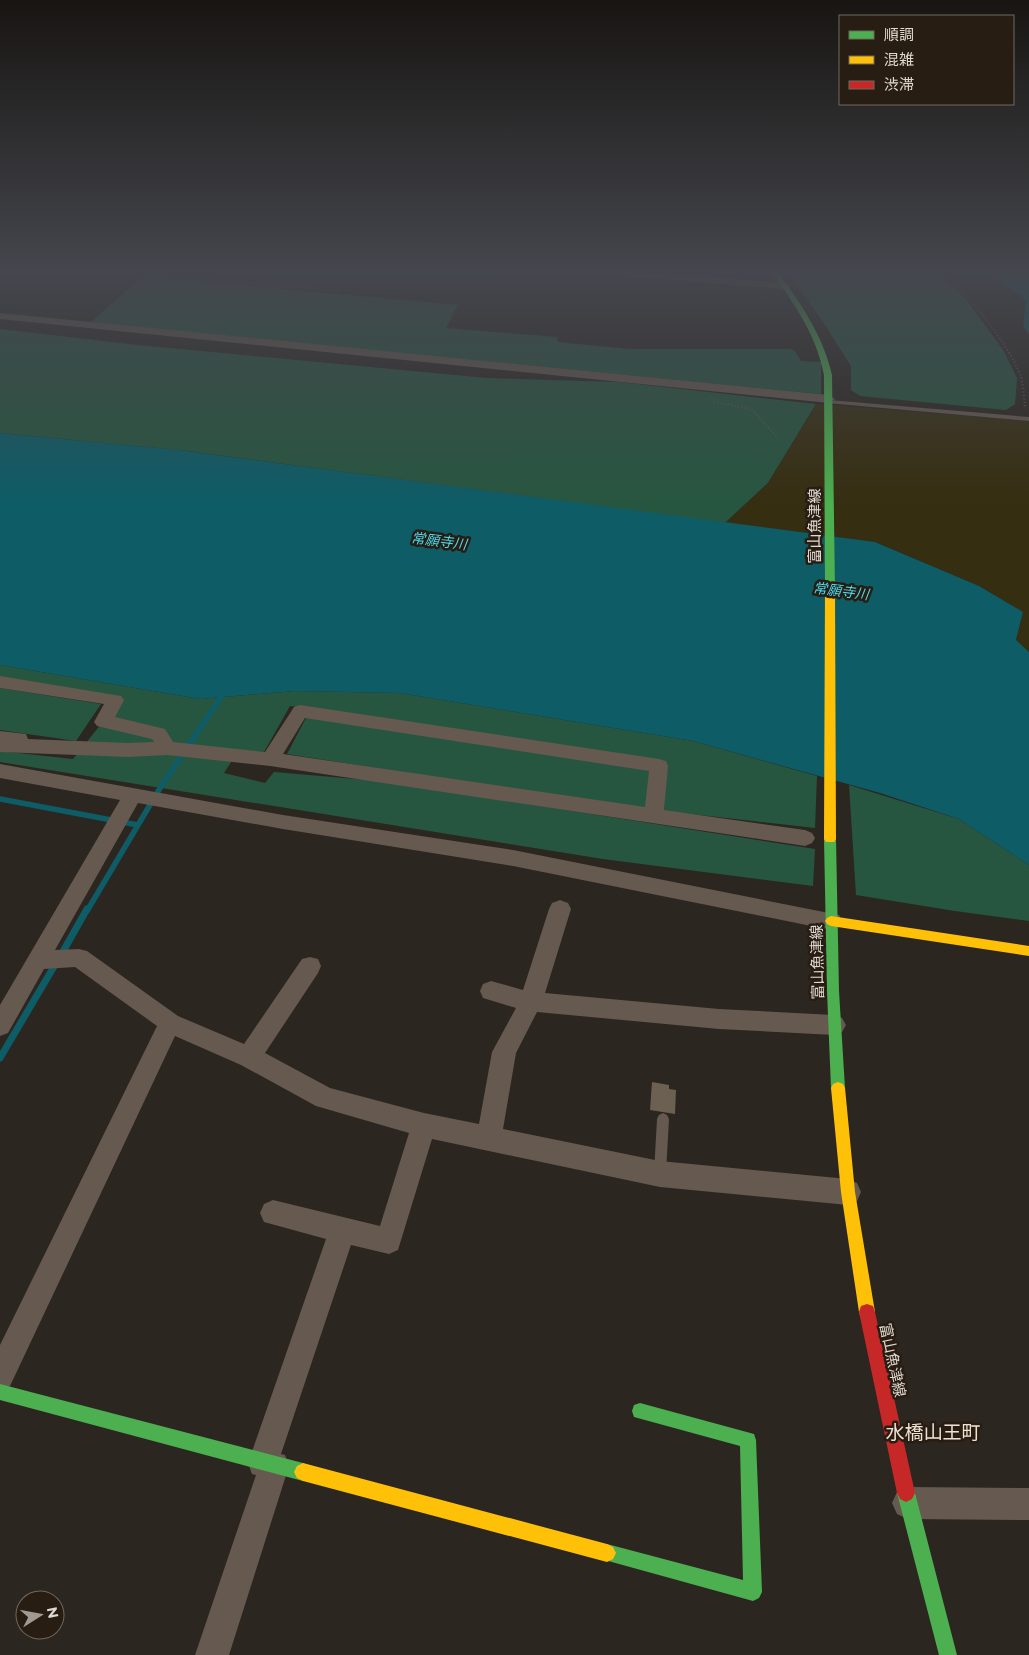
<svg xmlns="http://www.w3.org/2000/svg" width="1029" height="1655" viewBox="0 0 1029 1655" font-family="Montserrat,'Noto Sans JP',sans-serif">
<style>
.green{fill:#275640}
.sand{fill:#362e11}
.water{fill:#0e5c66}
.lines{fill:none;stroke-linecap:round;stroke-linejoin:round}
.stream-far1{stroke:#0e5c66;stroke-width:5.5}
.stream{stroke:#0e5c66;stroke-width:7}
.building{fill:#6c6053}
.path{stroke:#625951;stroke-width:2;stroke-dasharray:1 2.5;stroke-linecap:butt}
.lane{fill:#66594f;fill-rule:evenodd}
.street{fill:#66594f;fill-rule:evenodd}
.fast{fill:#4caf50;fill-rule:evenodd}
.slow{fill:#ffc107;fill-rule:evenodd}
.jam{fill:#c62828;fill-rule:evenodd}
.labels{text-anchor:middle;dominant-baseline:central;stroke-width:5;stroke-linejoin:round;paint-order:stroke}
.far-water-label{font-size:14px;font-style:italic;fill:#4cdcf3;stroke:#271d12}
.street-label{font-size:15px;fill:#e0d8d1;stroke:#271d12}
.near-neighbourhood-label{font-size:19px;fill:#efe1d2;stroke:#271d12}
</style>
<rect width="100%" height="100%" fill="#2c2620"/>
<path class="green" d="M787,271H934L963,295L1003,350L1017,378L1015,404L1006,410L860,396L851,390V366L821,319Z
M143,276L458,305L446,328L557,337L558,342L629,349H790L795,351L801,361L821,362V394L90,323Z
M0,329L138,345L487,378L619,382L816,404L768,483L725,523L187,451L0,433Z
M0,665L200,699L295,691L400,693L693,741L817,776L815,828L664,811L666,761L290,706L264,752L239,750L224,773L265,783L274,772L379,781L815,849L813,886L603,859L0,762V751L73,759L122,698L0,677Z
M0,688L101,704L76,741L0,730Z
M307,716L650,768L646,810L287,754Z
M849,785L959,819L1029,865V921L955,911L856,895Z"/>
<path class="sand" d="M816,404L1029,421V652L1016,641L1023,612L979,586L876,542L725,523L768,483Z"/>
<path class="water" d="M981,271H1029V334L1023,326L1026,302L1021,295Z
M0,433L179,450L875,542L979,586L1023,612L1016,640L1029,652V865L959,819L880,793L693,741L400,693L295,691L200,699L0,665Z"/>
<g class="lines">
<path class="stream-far1" d="M0,799L138,825
M87,911L160,788L225,691"/>
<path class="stream" d="M61,955L87,909
M0,1058L56,963"/>
</g>
<path class="building" d="M652,1082L669,1085V1089L676,1090L675,1114L650,1110Z"/>
<g class="lines">
<path class="path" d="M124,271L143,273
M144,271L143,273L343,292
M943,271C968,295 1007,342 1020,374C1024,385 1024,398 1025,409
M714,402L751,409L778,438"/>
<path class="lane" d="M829,400L1029,417V421L827,403V401Z
M663,1113L667,1115L669,1119L666,1173L665,1177L660,1179L655,1177L654,1173L657,1119L659,1115Z"/>
<path class="street" d="M592,271H643L785,283L791,286L785,289L597,274Z
M0,313L829,395L835,399L829,403L0,319Z
M0,676L121,696L124,700L115,717L165,729L173,742L265,752L294,707L300,705L659,759L666,761L668,766L664,810L805,830L812,833L815,838L812,843L805,846L270,766L167,755L128,757L0,752V731L26,734L28,739L128,743L154,742L152,739L97,726L94,722L104,704L0,688ZM305,718L649,771L645,807L283,754Z
M0,764L283,815L513,850L839,915L842,921L839,927L831,930L513,866L283,829L138,803L55,950L79,949L87,951L178,1016L244,1044L302,959L310,957L318,959L321,966L318,973L265,1053L330,1088L424,1113L479,1124L492,1052L516,1008L483,998L480,991L483,984L491,981L523,990L549,909L552,903L560,900L568,903L571,909L545,993L719,1009L834,1015L842,1018L846,1025L842,1032L834,1035L719,1029L537,1012L516,1053L503,1129L660,1161L848,1179L857,1183L861,1192L857,1201L848,1205L660,1187L432,1139L398,1250L389,1254L351,1245L281,1454L285,1455L289,1466L229,1655H195L256,1475L252,1474L248,1463L326,1239L264,1222L260,1213L264,1204L273,1200L380,1226L409,1133L316,1106L241,1065L175,1036L10,1386L0,1391V1345L157,1026L75,967L44,969L8,1033L0,1036V1005L120,800L0,778Z
M908,1487L1029,1488V1520L908,1519L897,1514L892,1503L897,1492Z"/>
<path class="fast" d="M771,271H777C801,304 823,335 832,375L835,589L830,592L825,589L824,375C816,334 795,305 771,271Z
M830,835L834,836L836,839L839,991L845,1088L843,1092L838,1094L833,1092L831,1088L827,991L824,839L826,836Z
M0,1384L303,1463L309,1466L312,1472L309,1478L303,1481L0,1400Z
M640,1403L754,1434L756,1440L762,1592L759,1598L753,1601L601,1559L598,1553L601,1547L607,1544L743,1580L740,1446L634,1417L632,1411L634,1405Z
M906,1484L912,1487L915,1493L957,1655H939L897,1493L900,1487Z"/>
<path class="slow" d="M830,586L835,589L836,839L834,842H826L824,839L825,589Z
M831,916L1029,946V956L831,926L827,924L825,921L827,918Z
M838,1082L843,1084L845,1088L855,1192L875,1312L873,1318L867,1320L861,1318L859,1312L841,1192L831,1088L833,1084Z
M303,1463L607,1544L613,1547L616,1553L613,1559L607,1562L303,1481L297,1478L294,1472L297,1466Z"/>
<path class="jam" d="M867,1304L873,1306L875,1312L915,1493L912,1499L906,1502L900,1499L897,1493L859,1312L861,1306Z"/>
</g>
<linearGradient id="sky" x2="0" y2="1"><stop stop-color="#181512"/><stop offset="0.54" stop-color="#45474e"/><stop offset="1" stop-color="#45474e" stop-opacity="0"/></linearGradient>
<rect width="1029" height="503" fill="url(#sky)"/>
<g class="labels">
<g class="far-water-label">
<text transform="translate(439 541) rotate(7)">常願寺川</text>
<text transform="translate(841 591) rotate(7)">常願寺川</text>
</g>
<g class="street-label">
<text transform="translate(814 526) rotate(-90)">富山魚津線</text>
<text transform="translate(817 962) rotate(-91)">富山魚津線</text>
<text transform="translate(893 1360) rotate(78)">富山魚津線</text>
</g>
<g class="near-neighbourhood-label">
<text x="933" y="1432">水橋山王町</text>
</g>
</g>
<rect x="839" y="15" width="175" height="90" fill="#271d12" stroke="#71685e"/>
<rect x="849" y="31" width="25" height="8" fill="#4caf50" stroke="#71685e"/>
<text x="884" y="40" font-size="15" fill="#e0d8d1">順調</text>
<rect x="849" y="56" width="25" height="8" fill="#ffc107" stroke="#71685e"/>
<text x="884" y="65" font-size="15" fill="#e0d8d1">混雑</text>
<rect x="849" y="81" width="25" height="8" fill="#c62828" stroke="#71685e"/>
<text x="884" y="90" font-size="15" fill="#e0d8d1">渋滞</text>
<g transform="translate(40 1615) rotate(79)"><circle r="24" fill="#271d12" stroke="#71685e"/>
<path d="M0-4L9 19L0 12L-9 19Z" fill="#a19a93"/>
<text y="-8" font-size="14" font-weight="bold" text-anchor="middle" fill="#e0d8d1">N</text>
</g>
</svg>
